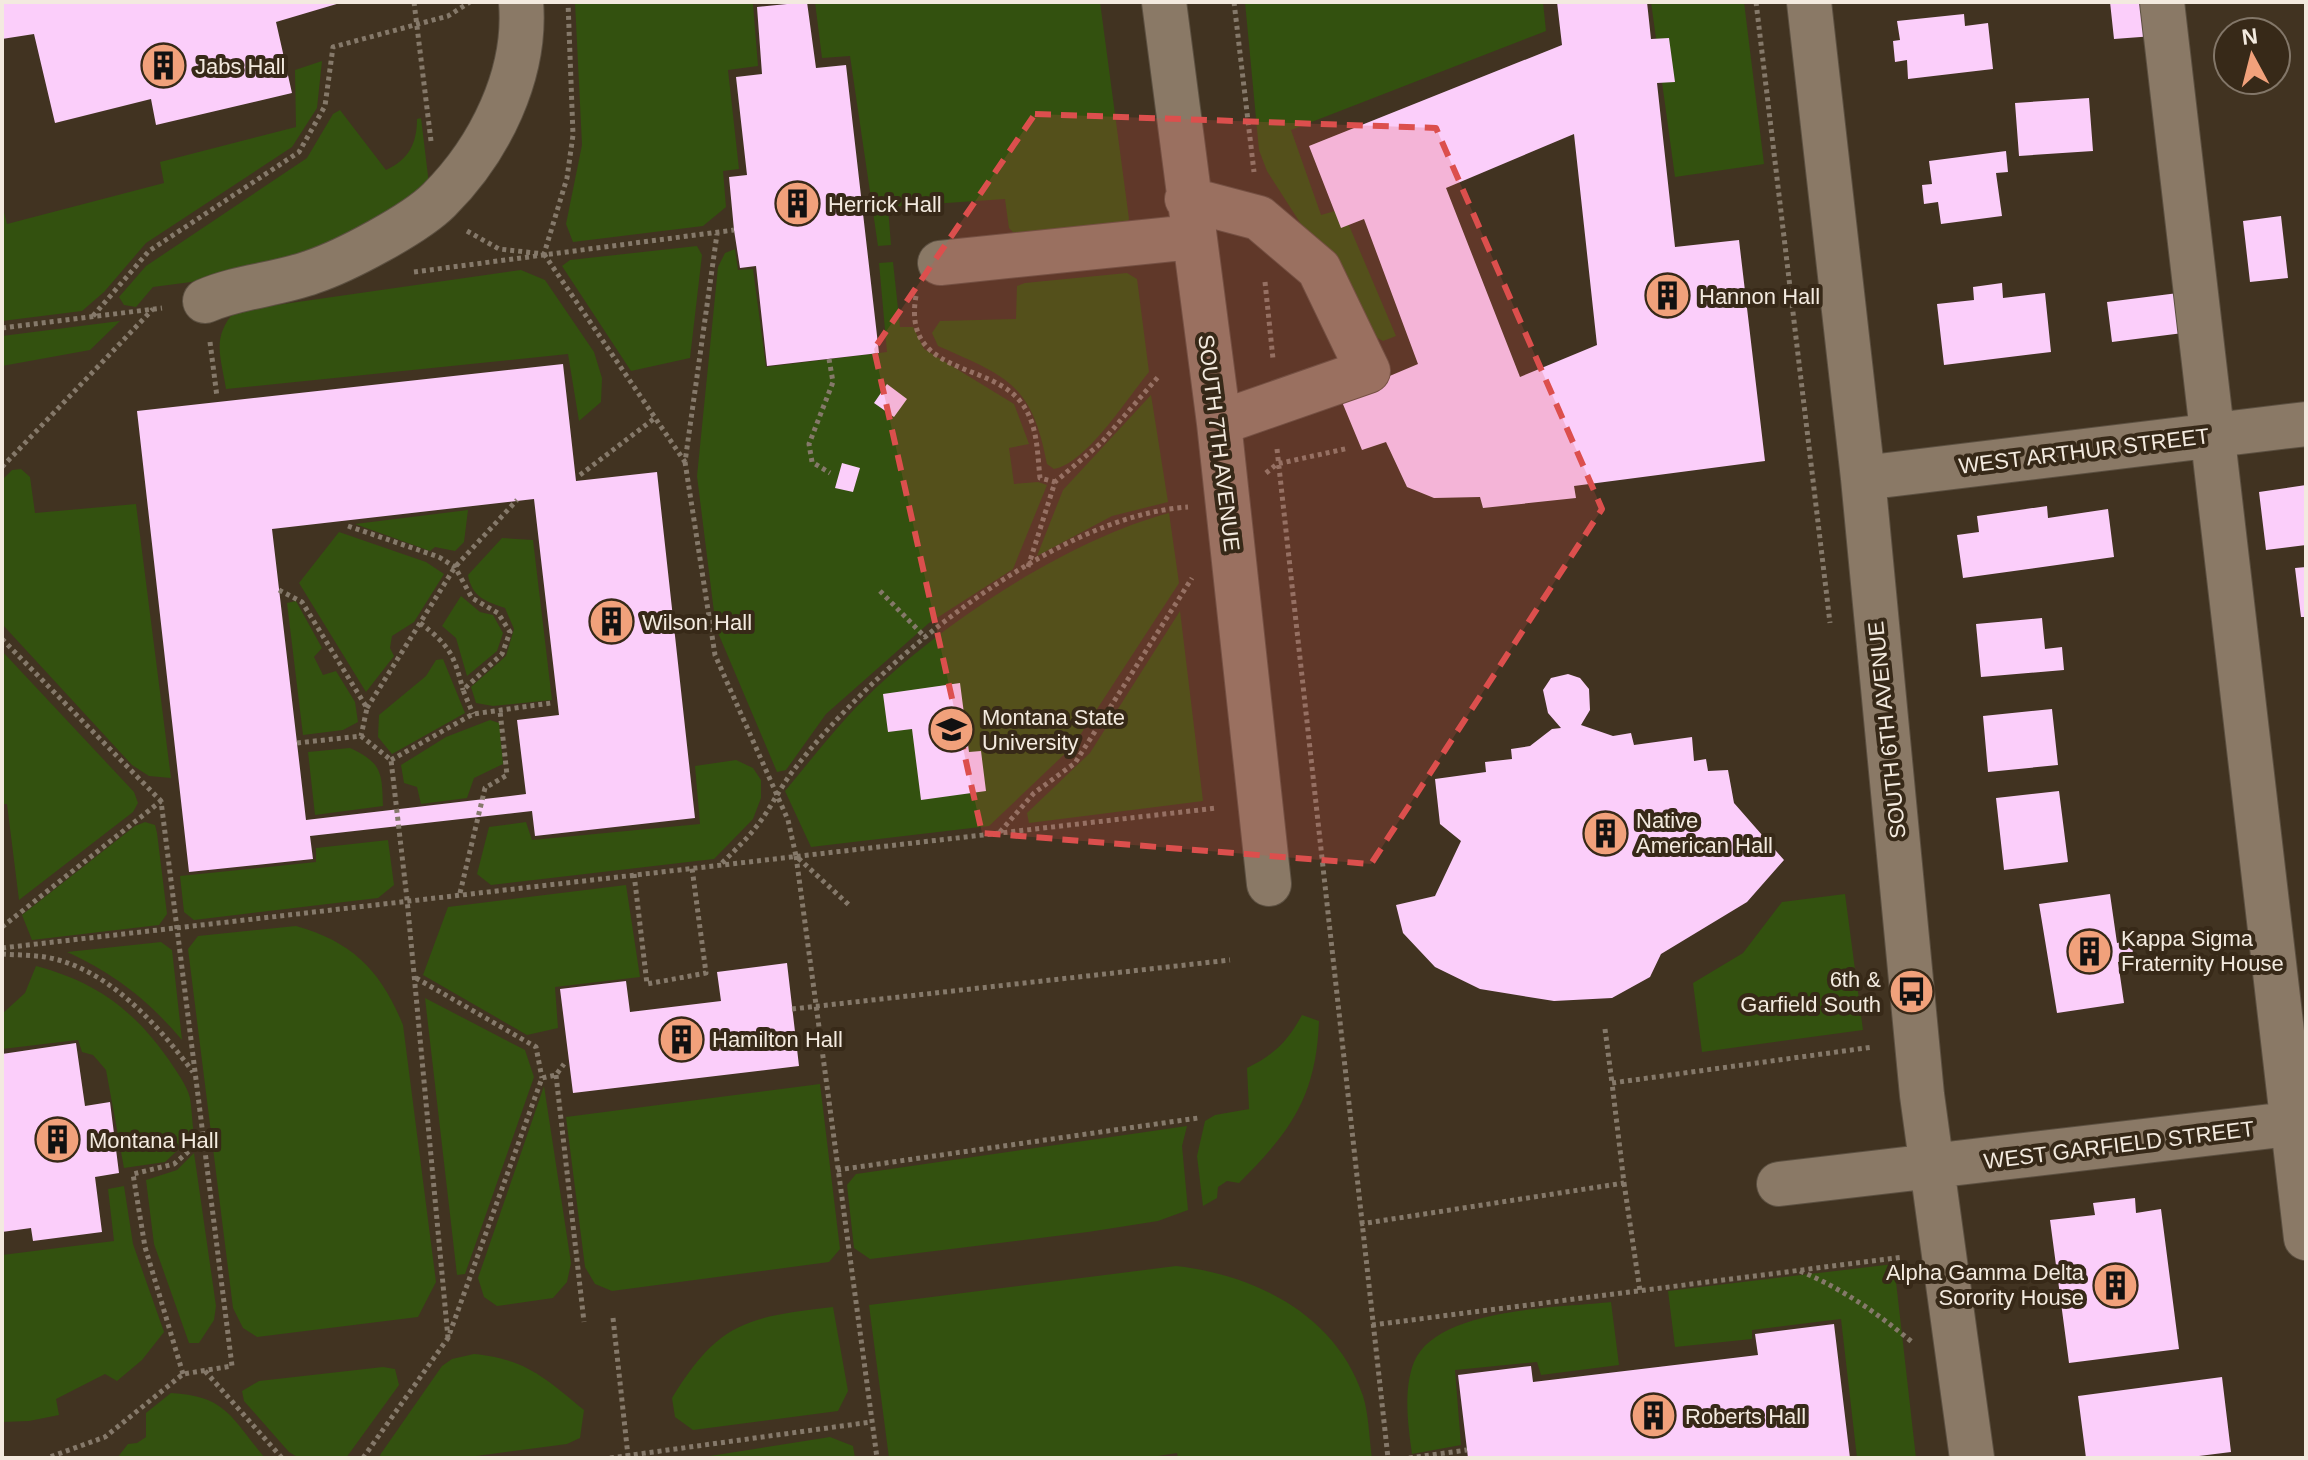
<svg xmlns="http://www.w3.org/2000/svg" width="2308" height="1460" viewBox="0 0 2308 1460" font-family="Arial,sans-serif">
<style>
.green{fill:#33510f}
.building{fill:#fbcefa;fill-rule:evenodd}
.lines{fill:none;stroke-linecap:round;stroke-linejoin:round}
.minor-casing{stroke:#5c5041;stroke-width:46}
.path{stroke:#85796a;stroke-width:5;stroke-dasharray:4 4;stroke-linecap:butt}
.minor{stroke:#8a7966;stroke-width:44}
.marked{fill:#dc4f4d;fill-opacity:0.2;stroke:#dc4f4d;stroke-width:6;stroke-dasharray:16 10;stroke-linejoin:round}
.labels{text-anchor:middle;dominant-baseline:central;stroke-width:8;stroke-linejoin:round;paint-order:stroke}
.poi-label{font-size:22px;fill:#f3eadf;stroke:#372918;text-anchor:start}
.street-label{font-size:22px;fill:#f3eadf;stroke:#372918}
</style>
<rect width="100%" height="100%" fill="#413321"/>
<path class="green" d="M575,2H765L753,4L758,66L728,70L739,169L723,171L726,207L703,226L573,242L566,224L582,145Z
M815,2H1100L1129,219L1125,225L1016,235L1009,228L1005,199L888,207L891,245L878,246L850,56L822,58Z
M1245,2H1543L1546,31L1291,130L1321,215L1342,209L1396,336L1383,341L1372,335L1267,171L1259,150Z
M1651,2H1744L1764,164L1675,177Z
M322,61L317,108L292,147L146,243L104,292L82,311L2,321V204L7,224L164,183L160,162L296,127L295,70Z
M340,110L386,170C408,160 417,144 417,119L421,118L429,184L399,211L276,271L153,287L136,307L124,305L119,297L146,266L307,158L333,114Z
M697,246L702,255L690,358L631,371L562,266L570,260Z
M735,249L738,270L753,269L766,367L887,352L879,263L893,262L900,327H913L924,349L1014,404L1029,444L1009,448L1014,484L1038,482L1047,485L1013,569L929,623L826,714L786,770L777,772L716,628L697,476L718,267L725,253Z
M521,270L545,280L594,352L602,378L601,402L579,421L568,354L226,389C221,356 211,338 235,311Z
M1127,273L1137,279L1149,372C1127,398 1087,463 1054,469L1047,464C1032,385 1009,377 938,346L932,333L940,321L1016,319L1017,286L1025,283Z
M120,321L90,350L2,366V336Z
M1151,395L1168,502L1112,516L1037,556L1063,490Z
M21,469L30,477L35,513L136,504L171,778L149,776L132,765L2,624V480L12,470Z
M468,510L464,542L455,551L435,547L430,551L355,524Z
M1169,513L1179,583L1073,746L989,826L811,847L785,791C806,766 826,740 848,716C924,634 1061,542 1169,513Z
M339,532L426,562L444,574L414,622L392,636L390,648L394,656L366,692L299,583Z
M502,538L533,540L552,700L493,706L476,703L471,687L506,656L514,629L505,608C485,601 472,597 468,575Z
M461,596L480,612L493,615L503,633L497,651L467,676L456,638L442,626Z
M296,601L322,648L314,657L323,675L336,671L355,702L358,722L343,730L303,735L287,603Z
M1180,611L1203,801L1029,823L1027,813L1090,753Z
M2,651L134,792L138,803L133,812L19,900L7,804H2Z
M443,659L465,713L392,754L378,737L379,715L426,676L436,660Z
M490,720L499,723L503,764L474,778L467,798L421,804L417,787L404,783L401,765L446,737Z
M350,748C382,763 382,772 383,806L315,815L308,752Z
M736,760L753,768L761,780V798L753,819L714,859L491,885L477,874L489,827L526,822L532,840L700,824L695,766Z
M145,822L155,825L157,833L167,914L159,925L32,940L22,915L135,826Z
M388,840L394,885L378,898L194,920L184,912L180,876L316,862V848Z
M626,885L640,977L555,987L558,1028L527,1035L423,975L448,907Z
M1845,894L1863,1030L1702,1052L1693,983L1743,953L1782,902Z
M296,926C353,942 381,971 403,1025L436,1282L418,1317L257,1337L243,1328L233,1308L188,949L198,936Z
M161,942L172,950L182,1040C148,1000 115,974 67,952Z
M36,966C96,982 133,1009 169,1060C176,1071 187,1085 190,1098C192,1110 192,1123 194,1135L165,1162L124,1168L106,1070L93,1055L82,1052L78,1040L2,1049V1014L25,993Z
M425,998L525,1050L534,1077L465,1274L457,1275Z
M1302,1015L1319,1021C1316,1097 1291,1131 1239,1183L1227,1181L1218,1187L1217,1198L1203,1206L1197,1156L1205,1121L1215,1115L1249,1109L1247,1068C1274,1055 1288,1041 1302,1015Z
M820,1084L840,1249L829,1262L612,1291L595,1284L585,1267L566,1117Z
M544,1086L571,1263L567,1282L553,1298L497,1306L484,1297L478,1278Z
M1187,1126L1182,1146L1188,1210L1158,1221L1088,1232L870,1259L854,1248L847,1185L856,1174Z
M194,1153L216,1306L214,1320L199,1343H189L154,1244L146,1180L177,1170Z
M124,1186L133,1244L164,1332L142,1360L117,1381L105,1374L56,1399L59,1415L29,1421L2,1422V1255L114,1241L108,1189Z
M1894,1264L1916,1458H1857L1841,1319L1752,1330V1339L1675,1347L1668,1291Z
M1176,1266C1256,1275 1336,1315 1363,1396C1369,1415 1369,1438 1372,1458H1178L1177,1453L1145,1458H889L869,1305Z
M1611,1302L1619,1365L1541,1375L1537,1362L1455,1370L1461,1445L1412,1454C1408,1425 1403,1390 1414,1362C1437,1307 1560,1308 1611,1302Z
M833,1307L848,1391L838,1411L693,1430L675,1417L672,1398C719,1321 748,1317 833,1307Z
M474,1354C526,1359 545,1378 584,1410L580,1438L567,1444L461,1458H381L380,1455L442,1366L452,1359Z
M383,1367L395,1369L399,1385L346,1458H299L289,1452L244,1401L242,1391L259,1381Z
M171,1393C227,1396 231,1418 265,1458H117L128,1444L137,1443L146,1437V1413Z
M830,1437L853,1446L855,1458H697Z"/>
<path class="building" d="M2,2H340V3L276,22L292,93L156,125L151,99L55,123L34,34L2,39Z
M807,2L816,68L846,65L879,353L767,366L756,266L740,268L734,230L729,177L747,175L736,77L762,74L757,7Z
M1557,2H1647L1651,39L1669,38L1675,82L1657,83L1675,247L1739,240L1765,461L1574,486L1576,498L1483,508L1480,497L1434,498L1407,487L1386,442L1362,450L1340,397L1418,364L1364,219L1341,228L1309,146L1562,45ZM1574,134L1597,345L1520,377L1446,188Z
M2110,2H2151L2154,36L2114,39Z
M1964,14L1965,26L1988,23L1993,69L1908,79L1907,60L1895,62L1893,41L1900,40L1897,21Z
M2089,98L2093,151L2019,156L2015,103Z
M2006,151L2008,172L1996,173L2002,216L1941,224L1938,202L1924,204L1922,185L1932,184L1929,161Z
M2281,216L2288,278L2250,282L2243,221Z
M2002,283L2003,298L2045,293L2051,352L1944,365L1937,304L1974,300L1973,287Z
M2186,292L2191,332L2112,342L2107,302Z
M563,364L576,481L657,472L695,818L535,836L532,811L310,836L313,859L189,872L137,411ZM534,499L559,715L517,720L526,794L306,820L272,529Z
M887,384L907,399L894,417L874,403Z
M842,463L860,468L853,492L835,488Z
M2306,485V545L2266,550L2259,492Z
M2047,506L2048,518L2108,509L2114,557L1963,578L1957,535L1979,532L1977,516Z
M2306,567V617H2301L2295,568Z
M2042,618L2045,649L2062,647L2064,670L1981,677L1976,624Z
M1568,674L1580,678L1589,689L1590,710L1581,725L1613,736L1631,733L1634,745L1692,737L1694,761L1706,759L1708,771L1728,770L1734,803L1784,860L1747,902L1661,954L1650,977L1612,998L1554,1001L1480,989L1435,967L1403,933L1396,905L1435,896L1461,841L1440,824L1435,779L1486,772L1485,762L1512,759L1511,749L1530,746L1552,729L1561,728L1548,713L1543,690L1551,678Z
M960,683L969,752L981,751L986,791L921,800L912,729L888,732L883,694Z
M2052,709L2058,765L1988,772L1983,716Z
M2059,791L2068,862L2004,870L1996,798Z
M2110,894L2117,943L2131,940L2134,960L2118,962L2124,1003L2057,1013L2039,904Z
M787,963L799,1066L573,1093L560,989L626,981L630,1012L721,1001L717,972Z
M76,1043L85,1106L110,1102L119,1173L95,1177L102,1232L33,1241L31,1228L2,1232V1054Z
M2135,1198L2136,1213L2161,1209L2179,1349L2069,1363L2050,1220L2095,1215L2093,1203Z
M1834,1324L1850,1458H1468L1458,1375L1531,1366L1533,1382L1758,1355L1755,1334Z
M2222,1377L2231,1452L2183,1458H2086L2078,1396Z"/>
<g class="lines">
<defs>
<path id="minor" d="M1164,2L1219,423L1269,884
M1809,2L1863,478L1922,1095L1972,1458
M2162,2L2306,1238
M1187,199L1259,218L1319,269L1368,371L1219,423
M940,263L1192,237
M205,301C239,286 277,285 312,272C345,261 415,224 439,200C490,149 527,74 521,2
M1863,478L2306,424
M1779,1184L2306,1122"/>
</defs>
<use href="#minor" class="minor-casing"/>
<path class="path" d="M414,2L431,141
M1234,2L1254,172
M1756,2L1830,623
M467,231L499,249L544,254L567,178L573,135L568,2
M544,254L685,462L717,234
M414,272L734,230
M1265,282L1273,359
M916,296C902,375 987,361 1020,401C1038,423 1037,451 1040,478L1055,482
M93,316L149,251L299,152L325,106L333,47L448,16L470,2
M2,328L162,308
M210,342L217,397
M829,359L833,382L809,444L812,462L830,473
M1277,449L1388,1458
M685,462L715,655L788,820L796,856L849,905
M2,467L153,309
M1266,473L1277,464L1349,448
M580,475L655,418
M348,526L439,557L455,567L472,598L498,613L510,632L502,654L463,690L473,714
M1028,567L1055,482L1101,443L1158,377
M279,590L302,602L367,708L361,736
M880,591L926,638
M420,623C449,645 454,654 463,690
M2,639L161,801L232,1366L183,1374L105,1437L47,1458
M367,708L455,567L517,500
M297,743L361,736L391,760L407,899L448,1338
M391,760L473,714L551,703
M1000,832L1034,793L1075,763L1192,578
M796,856L877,1458
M722,863C734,851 746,840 756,827C770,810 779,789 793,771C873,666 1051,516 1188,507
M634,874L647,984L706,973L692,868
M460,893L485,788L507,775L500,711
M2,927L161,801
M2,948L1217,808
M2,954C16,955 31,955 45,957C107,967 158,1025 193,1072
M416,978L536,1047L542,1078
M792,1009L1230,960
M1605,1029L1612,1083
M556,1075L584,1322
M837,1170L1198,1118
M1624,1183L1640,1291
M1360,1224L1624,1183L1612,1083L1873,1047
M1800,1271C1843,1289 1877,1313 1912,1342
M613,1318L628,1456
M1372,1325L1903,1257
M205,1371L282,1458
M183,1374L145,1247L133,1174L174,1164L203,1139
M363,1458L448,1338L542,1078L556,1075L564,1064
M610,1458L871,1422
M1409,1458L1467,1450"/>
<use href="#minor" class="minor"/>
</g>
<path class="marked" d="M1035,114L1436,128L1602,509L1371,864L982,833L874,349Z"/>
<defs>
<symbol id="building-disc" viewBox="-11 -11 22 22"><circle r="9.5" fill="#f1a17b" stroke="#372918"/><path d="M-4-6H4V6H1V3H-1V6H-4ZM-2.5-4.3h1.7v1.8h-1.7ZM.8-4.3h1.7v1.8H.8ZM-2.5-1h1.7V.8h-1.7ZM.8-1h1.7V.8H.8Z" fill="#111"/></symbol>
<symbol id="university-disc" viewBox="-11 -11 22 22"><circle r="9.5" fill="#f1a17b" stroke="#372918"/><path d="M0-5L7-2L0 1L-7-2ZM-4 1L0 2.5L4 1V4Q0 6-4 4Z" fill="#111"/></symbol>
<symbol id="bus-disc" viewBox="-11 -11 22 22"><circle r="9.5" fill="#f1a17b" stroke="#372918"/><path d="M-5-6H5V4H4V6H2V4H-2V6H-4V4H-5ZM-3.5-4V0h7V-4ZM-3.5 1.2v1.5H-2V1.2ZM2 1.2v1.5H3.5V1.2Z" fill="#111"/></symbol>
</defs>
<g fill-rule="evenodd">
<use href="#building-disc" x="138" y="40" width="51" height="51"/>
<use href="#building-disc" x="772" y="178" width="51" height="51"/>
<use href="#building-disc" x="1642" y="270" width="51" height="51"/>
<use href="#building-disc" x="586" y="596" width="51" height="51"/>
<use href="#university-disc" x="926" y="704" width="51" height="51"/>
<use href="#building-disc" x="1580" y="808" width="51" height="51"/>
<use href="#building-disc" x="2064" y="926" width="51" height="51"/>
<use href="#bus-disc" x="1886" y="966" width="51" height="51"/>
<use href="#building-disc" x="656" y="1014" width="51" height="51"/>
<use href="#building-disc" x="32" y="1114" width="51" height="51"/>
<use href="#building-disc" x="2090" y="1260" width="51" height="51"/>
<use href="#building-disc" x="1628" y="1390" width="51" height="51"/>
</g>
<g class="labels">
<g class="poi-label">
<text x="195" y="66">Jabs Hall</text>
<text x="828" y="204">Herrick Hall</text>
<text x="1699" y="296">Hannon Hall</text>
<text x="642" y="622">Wilson Hall</text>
<text x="982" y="717">Montana State<tspan x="982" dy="25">University</tspan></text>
<text x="1636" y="820">Native<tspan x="1636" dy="25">American Hall</tspan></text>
<text x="2121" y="938">Kappa Sigma<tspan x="2121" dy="25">Fraternity House</tspan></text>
<text x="1881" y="979" text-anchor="end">6th &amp;<tspan x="1881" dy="25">Garfield South</tspan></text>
<text x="712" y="1039">Hamilton Hall</text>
<text x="89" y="1140">Montana Hall</text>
<text x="2084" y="1272" text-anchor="end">Alpha Gamma Delta<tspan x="2084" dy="25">Sorority House</tspan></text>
<text x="1685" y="1416">Roberts Hall</text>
</g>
<g class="street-label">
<text transform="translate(1219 443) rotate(83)">SOUTH 7TH AVENUE</text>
<text transform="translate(2084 451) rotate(-7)">WEST ARTHUR STREET</text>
<text transform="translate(1887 730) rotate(-96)">SOUTH 6TH AVENUE</text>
<text transform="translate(2119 1145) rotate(-7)">WEST GARFIELD STREET</text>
</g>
</g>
<rect width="2308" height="1460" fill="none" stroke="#f3eadf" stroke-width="8"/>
<g transform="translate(2252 56) rotate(353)"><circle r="38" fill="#372918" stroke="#827668" stroke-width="2"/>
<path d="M0-6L14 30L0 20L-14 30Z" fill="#f1a17b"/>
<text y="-12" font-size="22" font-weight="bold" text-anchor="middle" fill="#f3eadf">N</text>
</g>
</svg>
